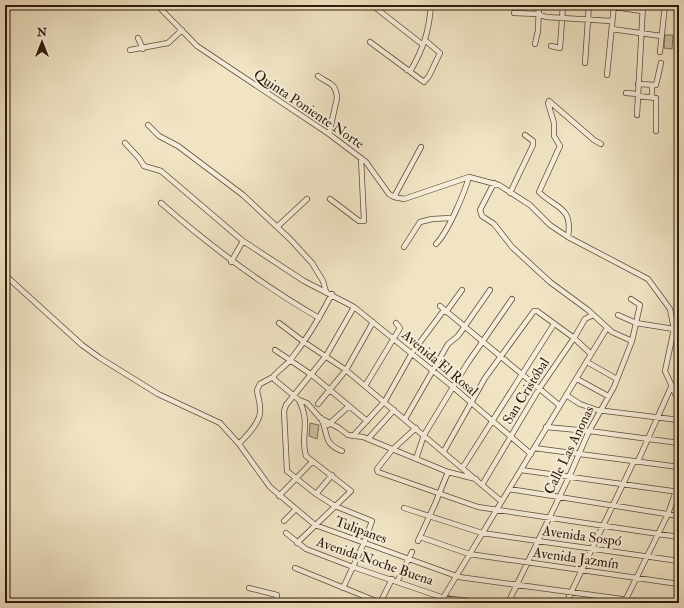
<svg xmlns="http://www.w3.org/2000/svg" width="684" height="608" viewBox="0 0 684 608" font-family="'IM FELL Double Pica',serif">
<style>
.green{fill:#cfc2a5;stroke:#7f6e58}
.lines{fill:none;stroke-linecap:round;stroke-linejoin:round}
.minor-casing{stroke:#5f4d3a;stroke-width:6}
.minor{stroke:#f5edd9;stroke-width:4.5}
.labels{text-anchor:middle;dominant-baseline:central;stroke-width:4;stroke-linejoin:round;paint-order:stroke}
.street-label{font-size:14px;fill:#2f1b0c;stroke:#f5edd9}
</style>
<rect width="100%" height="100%" fill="#f0e4c4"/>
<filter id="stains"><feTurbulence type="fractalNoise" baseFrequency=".005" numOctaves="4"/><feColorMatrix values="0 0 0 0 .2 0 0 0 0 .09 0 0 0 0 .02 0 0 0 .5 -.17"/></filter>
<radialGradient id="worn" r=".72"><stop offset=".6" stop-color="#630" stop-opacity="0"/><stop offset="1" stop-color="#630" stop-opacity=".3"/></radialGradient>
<path class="green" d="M665,35H673L672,49L664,48Z
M310,423L319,425L317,439L309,436Z"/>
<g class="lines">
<defs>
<path id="minor" d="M157,5L197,46L329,134L366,162L389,194L394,197L404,199L469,177L499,185L530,205L550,225L568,237L648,279L670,309L674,329L665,371L679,402
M372,5L423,45
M614,7L642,11
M514,13L538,14L546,17L611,21
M612,29L661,36
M138,38L143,49
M370,42L424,82L429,76L440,53L426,41
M535,44L538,31L539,5
M551,46L560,48L563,5
M130,50L168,43L182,30
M660,52L665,5
M585,63L589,5
M407,70H411C424,47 429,31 431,5
M607,75L614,5
M318,76C328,84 336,82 337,98L329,134
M638,84L656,85L661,63
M626,93L638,94
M638,96L656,98V131
M652,97V85
M549,101L548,103L554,123V136L560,146L539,192C556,209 573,206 568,237
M549,101L594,140L601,144
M637,115L643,5
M148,125L159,136L178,146L243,195L290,239L312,263L323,281L326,292
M125,143L139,158L144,166L161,171L243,241L304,281L354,307L453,387L531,454
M494,183L480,210L482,216L494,224L512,247L550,282L588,310L612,332L632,341
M510,193L533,145V141L525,135
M394,197L421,147
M330,199L359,221H364L361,158
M161,203C211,247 262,285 319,318
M277,227L307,199
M436,244C448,232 464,194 469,177
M404,247L420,222L432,219L451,218
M231,262L243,241
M5,275L82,345L100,358L158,394L220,423L239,444L270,487L315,525L459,577L651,603
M332,294C320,317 307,339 291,359C286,366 278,370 273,377L275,380L299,400L307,403L320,418L339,428L348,435L363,437L448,472L476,479
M440,306L559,405
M446,312L462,290
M618,315L636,323L674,329
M279,323L304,342L346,370L501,501
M275,350L312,375L367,421
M587,362L617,379
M577,379L608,396
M365,386L400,328L396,323
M566,395L580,404L597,410L679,420
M318,404L346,370L373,322
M321,418C329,434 322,443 342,451
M405,419L448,344L458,336L490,290
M328,425L349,406
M546,427L589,431L679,443
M416,428L392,450L377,469L378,472L478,507L679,537
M353,436L385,401L412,353L444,310
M368,439L394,410
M239,444C246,436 259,424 260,413C261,404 258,398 257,390L260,384L273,377
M534,448L679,467
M444,451L485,378L534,311H537L574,338L591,354
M416,459L424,435L467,364L512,299
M638,461L672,385
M463,467L554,324
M521,470L679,492
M482,485L539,389L574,338L585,319L593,315
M509,489L679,516
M316,494L332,475
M279,496L312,462
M404,508L482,533L679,561
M284,521L295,510
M286,533L306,549L353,567L444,598L486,603
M420,537L469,554L679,584
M418,541L435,504L448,472
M297,543L351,491L306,456C300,436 311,423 299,400
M295,568L381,603
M398,580L412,552
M249,588L277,595V603
M343,588L364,543L372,521L335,506L316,494L287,471L284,411L286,405L326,356L354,307
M380,603L392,579
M440,603L607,328
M508,603L569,477L589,431L614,387L632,341L640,305L631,299
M566,603L634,461
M624,603L668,514L676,491"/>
</defs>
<use href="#minor" class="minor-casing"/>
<use href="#minor" class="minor"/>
</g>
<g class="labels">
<g class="street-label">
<text transform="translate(309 109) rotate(34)">Quinta Poniente Norte</text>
<text transform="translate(440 363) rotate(40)">Avenida El Rosal</text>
<text transform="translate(526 391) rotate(-58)">San Cristóbal</text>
<text transform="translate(569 450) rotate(-64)">Calle Las Anonas</text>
<text transform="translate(361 530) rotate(20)">Tulipanes</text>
<text transform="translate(582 536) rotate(8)">Avenida Sospó</text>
<text transform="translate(576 558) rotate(8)">Avenida Jazmín</text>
<text transform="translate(375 561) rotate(19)">Avenida Noche Buena</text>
</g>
</g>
<rect width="684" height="608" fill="none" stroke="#f0e4c4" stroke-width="20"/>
<rect x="6" y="6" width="672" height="596" fill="none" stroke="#2f1b0c" stroke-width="2"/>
<rect x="10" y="10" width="664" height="588" fill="none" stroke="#2f1b0c"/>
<g transform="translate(42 42)" stroke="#f5edd9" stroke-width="3" paint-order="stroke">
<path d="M0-3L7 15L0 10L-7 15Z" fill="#2f1b0c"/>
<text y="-6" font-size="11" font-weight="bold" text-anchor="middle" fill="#2f1b0c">N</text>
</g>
<rect width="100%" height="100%" filter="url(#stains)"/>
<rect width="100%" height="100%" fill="url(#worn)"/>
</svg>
